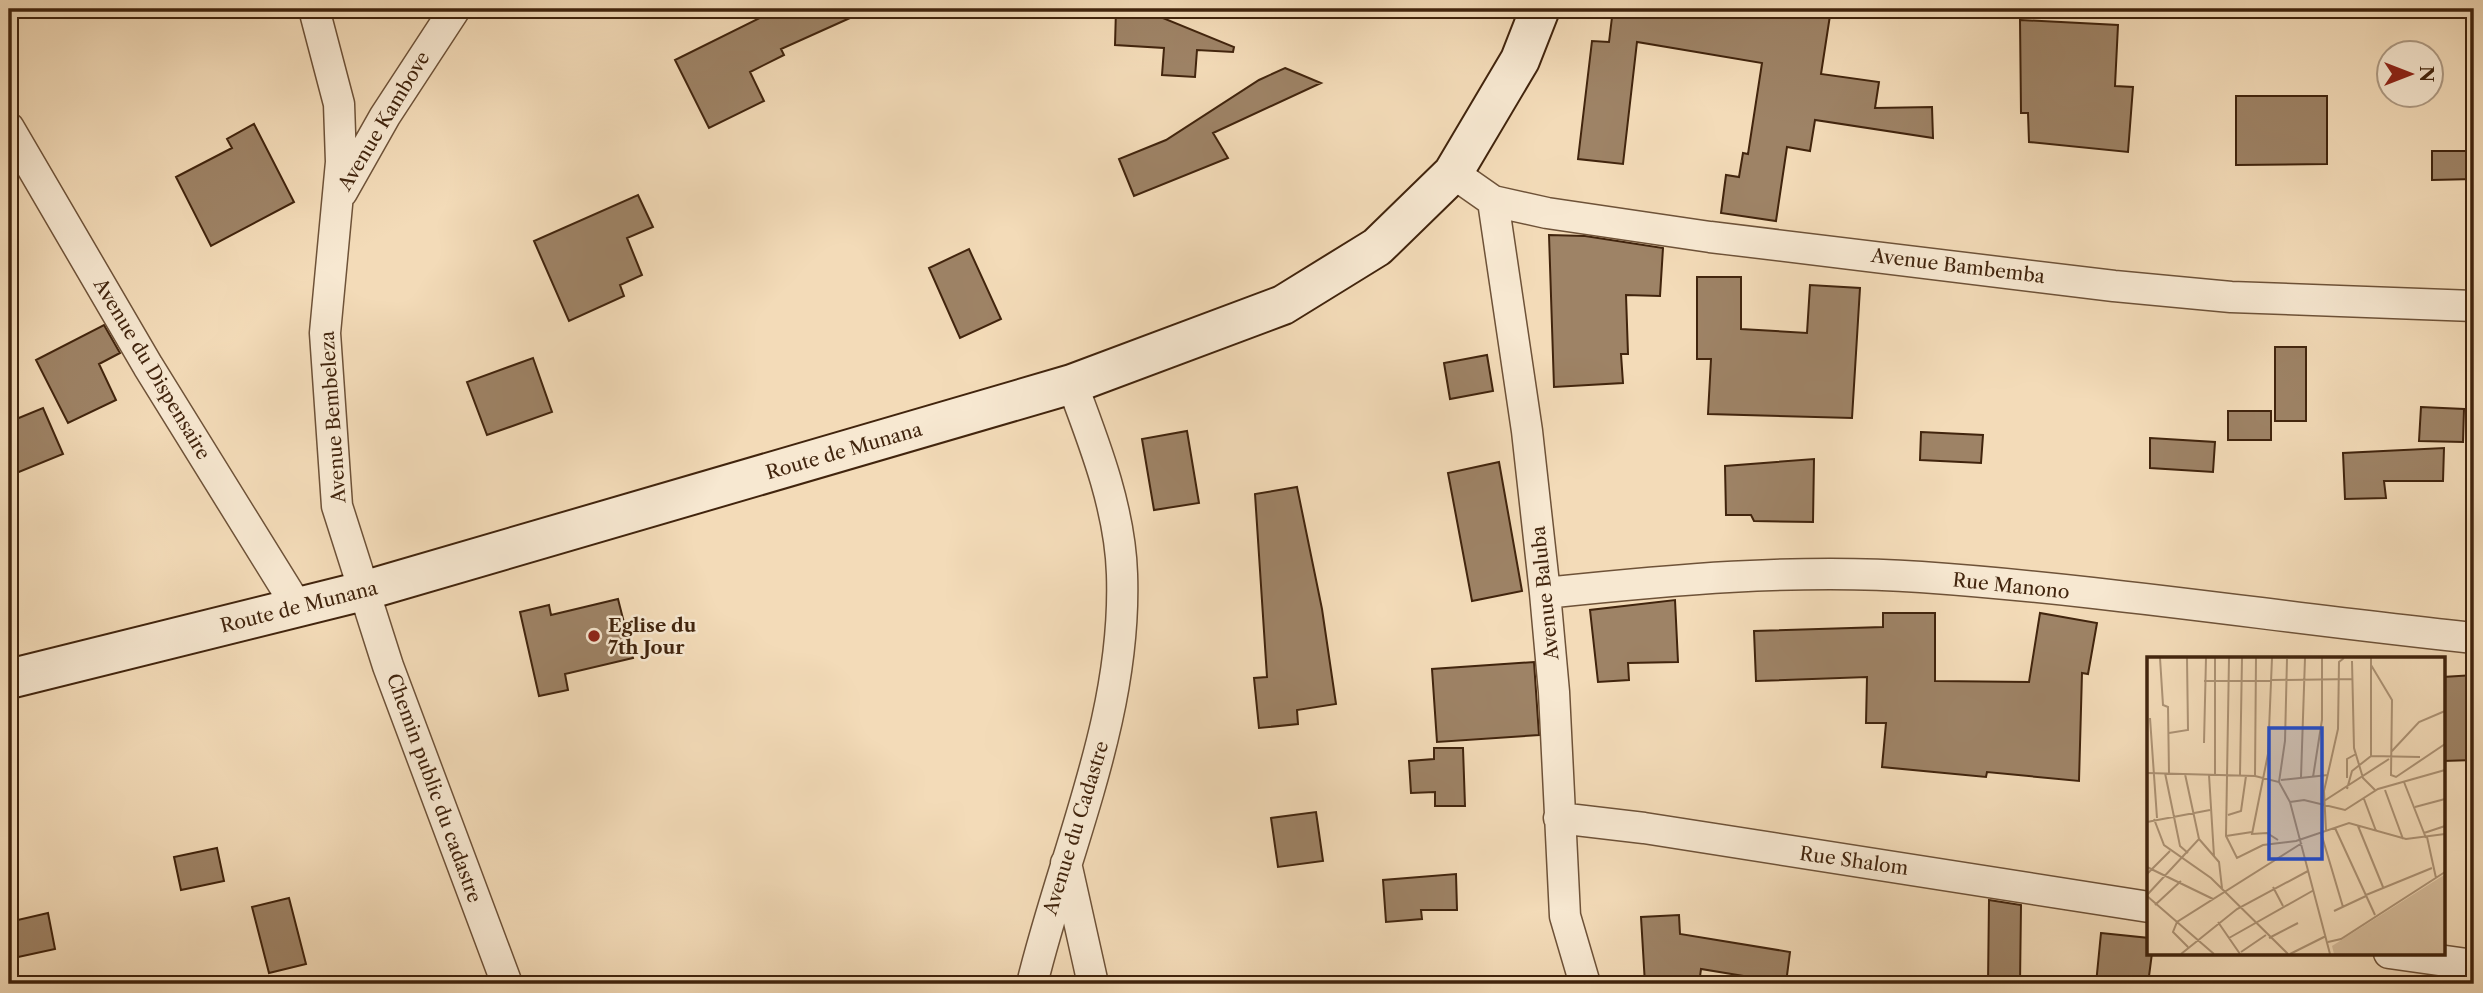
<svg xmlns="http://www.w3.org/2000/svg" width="2483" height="993" viewBox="0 0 2483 993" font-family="'Libre Caslon Text',serif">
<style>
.building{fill:#9e8366;stroke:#41240d;stroke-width:2}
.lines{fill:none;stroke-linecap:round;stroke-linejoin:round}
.minor-casing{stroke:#6e5238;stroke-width:33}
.secondary-casing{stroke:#41240d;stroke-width:42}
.minor{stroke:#f7e8d1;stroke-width:30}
.secondary{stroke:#f7e8d1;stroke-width:38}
.poi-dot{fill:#8f2418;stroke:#f7e8d1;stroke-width:2.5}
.labels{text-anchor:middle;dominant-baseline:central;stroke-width:5;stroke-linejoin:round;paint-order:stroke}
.street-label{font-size:19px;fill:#41240d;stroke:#f7e8d1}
.poi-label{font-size:19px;font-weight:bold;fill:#41240d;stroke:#f7e8d1;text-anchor:start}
.inset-road{fill:none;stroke:#ac9274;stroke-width:2}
.view{fill:#1d4ed8;fill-opacity:0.15;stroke:#1d4ed8;stroke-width:3.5}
.inset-edge{fill:none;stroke:#41240d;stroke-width:3.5}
</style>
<rect width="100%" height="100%" fill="#f3dbb8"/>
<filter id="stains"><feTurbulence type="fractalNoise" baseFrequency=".00286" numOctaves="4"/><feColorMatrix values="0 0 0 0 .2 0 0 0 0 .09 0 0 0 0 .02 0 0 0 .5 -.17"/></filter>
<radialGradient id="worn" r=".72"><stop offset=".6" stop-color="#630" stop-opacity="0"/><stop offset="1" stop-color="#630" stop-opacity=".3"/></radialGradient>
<path class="building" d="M778,9H870L781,49L784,55L750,72L764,101L709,128L675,60Z
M1116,9H1141L1234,47L1233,52L1197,50L1195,77L1162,75L1164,48L1115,45Z
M1613,9H1831L1821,74L1879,82L1875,108L1932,107L1933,138L1815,120L1810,151L1787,147L1776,221L1721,213L1726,175L1739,177L1743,153L1748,154L1762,63L1637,42L1623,164L1578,159L1592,41L1609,42Z
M2020,20L2118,25L2115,86L2133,87L2128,152L2029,142L2028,113H2021Z
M1285,68L1321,83L1213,133L1228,158L1134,196L1119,159L1166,140L1259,80Z
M2236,96H2327V164L2236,165Z
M254,124L294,202L211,246L176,177L232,148L227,139Z
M2432,151H2474V179L2432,180Z
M638,195L653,227L627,238L642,275L620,285L624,296L569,321L534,241Z
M1549,235L1585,236L1663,248L1660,296L1626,295L1628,354H1621L1623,383L1554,387Z
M969,249L1001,319L960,338L929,268Z
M1697,277H1741V329L1807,333L1810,285L1860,288L1852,418L1708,414L1711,359H1697Z
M104,325L120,353L99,364L116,400L68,423L36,360Z
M2275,347H2306V421H2275Z
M1487,355L1493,391L1450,399L1444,363Z
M533,358L552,412L487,435L467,382Z
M2421,407L2464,409L2463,442L2419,441Z
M43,408L63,454L9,476V422Z
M2228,411H2271V440H2228Z
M1187,431L1199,503L1154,510L1142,439Z
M1921,432L1983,435L1981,463L1920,460Z
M2150,438L2215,442L2213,472L2150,468Z
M2444,448L2443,481H2384L2386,498L2345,499L2343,453Z
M1814,459L1813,522L1754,521L1751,515H1726L1725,466Z
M1499,462L1522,591L1472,601L1448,473Z
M1297,487L1322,609L1336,704L1297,710L1298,724L1259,728L1254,678L1267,677L1255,494Z
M618,599L633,658L565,674L568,690L539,696L520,612L549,605L551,615Z
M1675,600L1678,662L1628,663L1629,680L1598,682L1590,610Z
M1883,613H1935V681L2029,682L2040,613L2097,623L2088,674L2082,673L2079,781L1987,772L1986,777L1882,767L1886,723H1866L1867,677L1756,681L1754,631L1883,627Z
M1534,662L1539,735L1437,742L1432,669Z
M2474,675V760L2443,761V677Z
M1434,748H1463L1465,806H1435V792L1411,793L1409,761L1434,759Z
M1316,812L1323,861L1278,867L1271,818Z
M217,848L224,881L181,890L174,857Z
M1456,874L1457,910H1421L1422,919L1386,922L1383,880Z
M289,898L306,964L269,973L252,907Z
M1989,900L2021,905L2020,984H1988Z
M48,913L55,949L9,959V922Z
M1679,915L1680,934L1790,952L1786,983L1701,969L1699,984H1645L1641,917Z
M2101,933L2149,938V953H2152L2148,984H2096Z"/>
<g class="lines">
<defs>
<path id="minor" d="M314,9L339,104L341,162L325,333L337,506L388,666L507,984
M9,128L148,366L298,608
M1453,173L1493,201L1547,213L1710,237L2114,286L2231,297L2474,306
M342,192L385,116L455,9
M1493,201L1527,431L1545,593L1554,692L1565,916L1585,984
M1545,593C1669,580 1797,568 1921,577C2106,590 2290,619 2474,638
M1559,818L1644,828L2149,907
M1066,863L1093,984
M2389,953L2474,965
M1032,984C1065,848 1127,718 1122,574C1120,509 1095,445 1072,384"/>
<path id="secondary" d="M9,679L363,591L1072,384L1283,305L1377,247L1453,173L1520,60L1540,9"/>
</defs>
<use href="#minor" class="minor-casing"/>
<use href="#secondary" class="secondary-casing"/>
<use href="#minor" class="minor"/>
<use href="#secondary" class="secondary"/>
</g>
<circle class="poi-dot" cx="594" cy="636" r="7"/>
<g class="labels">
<g class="street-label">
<text transform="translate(384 121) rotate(-59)">Avenue Kambove</text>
<text transform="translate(1958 266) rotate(7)">Avenue Bambemba</text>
<text transform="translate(152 369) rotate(59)">Avenue du Dispensaire</text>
<text transform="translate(333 417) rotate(-94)">Avenue Bembeleza</text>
<text transform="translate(844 451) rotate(-16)">Route de Munana</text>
<text transform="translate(2011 586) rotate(6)">Rue Manono</text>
<text transform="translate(1545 593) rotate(-96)">Avenue Baluba</text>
<text transform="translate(299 607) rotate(-14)">Route de Munana</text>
<text transform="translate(434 788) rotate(70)">Chemin public du cadastre</text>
<text transform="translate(1076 828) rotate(-73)">Avenue du Cadastre</text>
<text transform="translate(1854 861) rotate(8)">Rue Shalom</text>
</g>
<g class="poi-label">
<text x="608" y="625">Eglise du<tspan x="608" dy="22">7th Jour</tspan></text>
</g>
</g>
<g transform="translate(2147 657)">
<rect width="298" height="298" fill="#f3dbb8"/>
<path d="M297,218V297H187L185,289Z" fill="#d5bc9b"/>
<path class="inset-road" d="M13,1L16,48L21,50L22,116M68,1V118M82,1L79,179L90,201L116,188L149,184L202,166L259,182L298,177M125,1L121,97L105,177L120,176L131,183M205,4L207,91L216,121L229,134M224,8L245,43L244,118L249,120L298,87M57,24L206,22M3,61L10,161M22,76L41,73L40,1M57,86L59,1M245,94L272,65L298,54M224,99L273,100M0,116L108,119L132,125L143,145L183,297M18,116L33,189L41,196M62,118L67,199M93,118L95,1M108,119L109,1M154,120L158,1M166,120L175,63V1M200,121V102L209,97M134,123L181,118M132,125L138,84L140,2M257,125L279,181M200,132L205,114L224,99V1M238,133L256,182M217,142L229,174M177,144L242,102M143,145L157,143L198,153L231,132L298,113M268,150L298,142M81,158L94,154L99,119M7,162L17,188L64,221L141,297M0,165L63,153M211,169L236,230M188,171L228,258M179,174L177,134L191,72L192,5L197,1M174,176L196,250M277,176L298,169M79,179L105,175M280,180L289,221M52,182L72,205L75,231M0,210L66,242M0,217L23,194M126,230L136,249M0,238L52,182L38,117M219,238L285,211M0,239L67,297M8,248L34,224M187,254L219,239M71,265L93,297M82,281L167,233M122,281L151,266M181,285L194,282L298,215M41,290L26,275L30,265L155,186M94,295L119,278M34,297L90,252L161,214M143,297L179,279"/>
<path class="view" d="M122,71H175V202H122Z"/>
<rect width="298" height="298" class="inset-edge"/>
</g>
<rect width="2483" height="993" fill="none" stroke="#f3dbb8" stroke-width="35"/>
<rect x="10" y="10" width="2462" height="972" fill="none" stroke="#41240d" stroke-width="3.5"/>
<rect x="18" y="18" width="2448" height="958" fill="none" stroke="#41240d" stroke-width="2"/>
<g transform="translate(2410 74) rotate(90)"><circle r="33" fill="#f7e8d1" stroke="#ae9a83" stroke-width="2"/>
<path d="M0-5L12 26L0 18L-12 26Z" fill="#8f2418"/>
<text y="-10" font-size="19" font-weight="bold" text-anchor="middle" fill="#41240d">N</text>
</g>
<rect width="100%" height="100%" filter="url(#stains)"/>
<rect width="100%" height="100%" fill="url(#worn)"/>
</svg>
